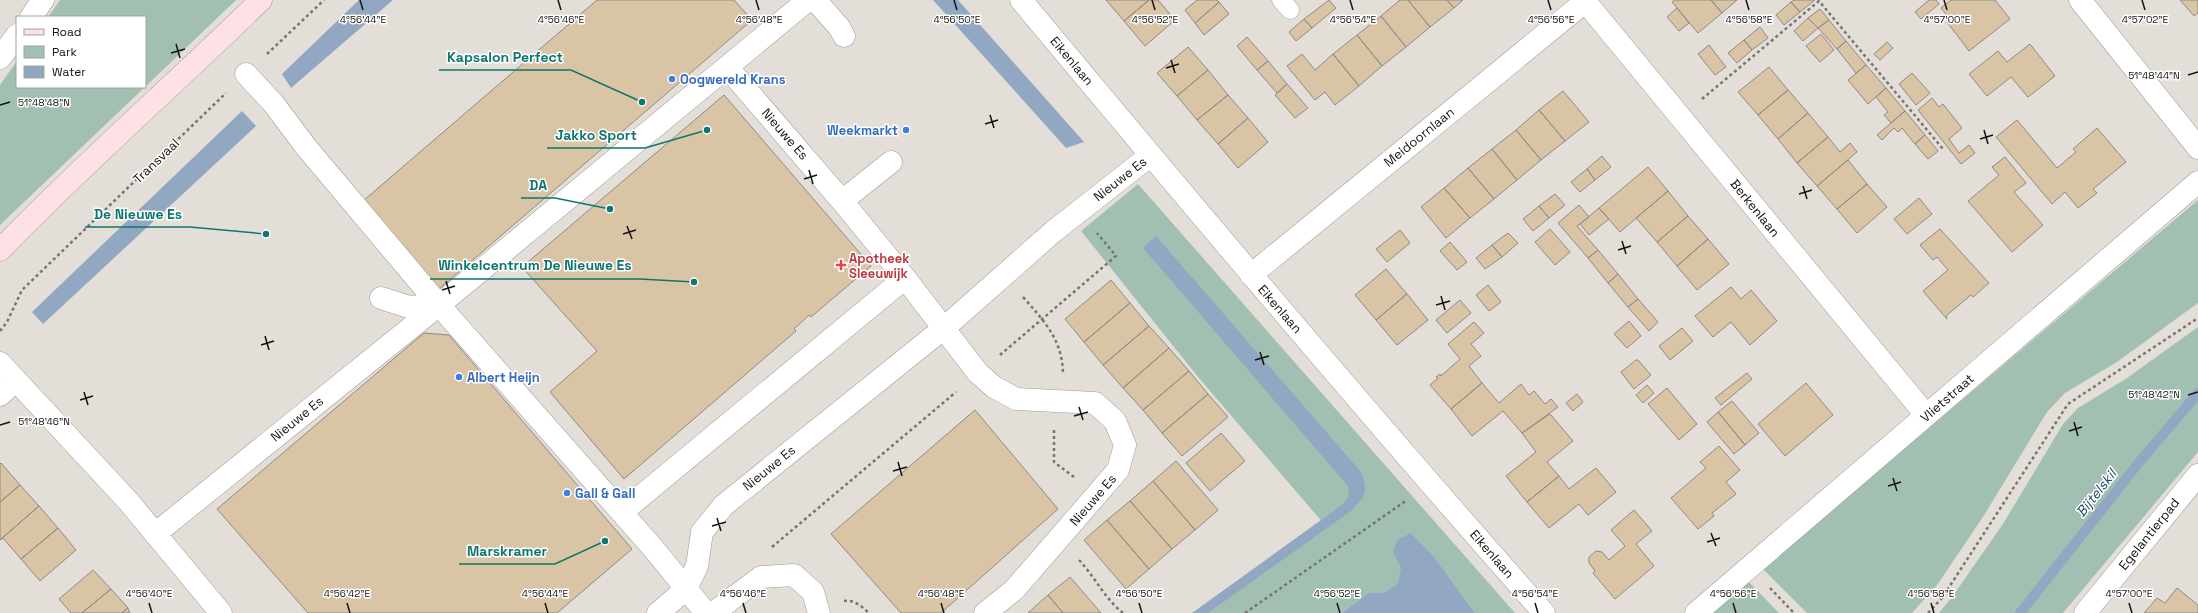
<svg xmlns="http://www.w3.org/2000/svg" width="2198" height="613" viewBox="0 0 2198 613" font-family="'Space Grotesk',sans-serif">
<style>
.green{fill:#a2c0b1}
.water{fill:#91a7c2}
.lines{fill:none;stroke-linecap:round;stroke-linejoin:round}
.stream{stroke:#91a7c2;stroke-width:10}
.building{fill:#d9c4a6;stroke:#8e8a84}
.lane-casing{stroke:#a09c95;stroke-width:19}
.street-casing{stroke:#a09c95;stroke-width:23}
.secondary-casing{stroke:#a09c95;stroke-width:23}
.path{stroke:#787470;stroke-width:2.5;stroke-dasharray:3 3;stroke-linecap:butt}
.lane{stroke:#fff;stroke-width:18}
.street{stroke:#fff;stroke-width:22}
.secondary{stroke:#fee1e5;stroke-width:22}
.ticks{fill:none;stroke:#151311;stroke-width:1.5}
.shop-dot{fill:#3f7fe0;stroke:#fff;stroke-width:1.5}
.health-dot{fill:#e0444e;stroke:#fff;stroke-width:1.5}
.labels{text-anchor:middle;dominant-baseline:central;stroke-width:3;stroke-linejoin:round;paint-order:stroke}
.street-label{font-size:13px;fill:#151311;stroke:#fff}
.shop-label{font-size:13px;font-weight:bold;fill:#366cbe;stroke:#fff;text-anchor:start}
.health-label{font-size:13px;font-weight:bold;fill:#be3a42;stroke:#fff;text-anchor:start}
.water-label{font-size:14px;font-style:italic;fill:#27476e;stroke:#fff}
.ticks-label{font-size:10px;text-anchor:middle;fill:#151311;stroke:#fff;stroke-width:3;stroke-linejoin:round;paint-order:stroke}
.leader{fill:none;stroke:#0f766e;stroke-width:1.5}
.callout-dot{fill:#0f766e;stroke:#fff;stroke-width:1.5}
.callout-label{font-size:14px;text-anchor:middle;font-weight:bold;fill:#0f766e;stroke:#fff;stroke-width:3;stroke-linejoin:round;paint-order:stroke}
</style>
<rect width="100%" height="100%" fill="#e3ded7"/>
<path class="green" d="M60,0H236L145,87V17H48Z
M17,61V87H145L0,225V85Z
M1138,184L1515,613H1475L1432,554L1411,533L1398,583L1384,593H1368L1342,613H1201L1324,524L1199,378L1081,231Z
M2198,200V303L2117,362L2065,393L2047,412L1983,517L1937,585L1912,613H1807L1763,569Z
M2198,327V452L2063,613H1939L1952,597L2003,524L2063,424L2078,408L2127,378Z
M1748,581L1779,613H1711Z"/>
<path class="water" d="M359,0H393L291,88L282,74Z
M933,0H958L1084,142L1066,148Z
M242,111L256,126L43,324L32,312Z
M1156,236L1361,472C1369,492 1366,496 1351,511L1208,613H1192L1342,505C1348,499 1350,495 1348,486L1143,248Z
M1411,533L1432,554L1475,613H1342L1368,593H1384L1398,583L1401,568L1393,552L1397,540Z"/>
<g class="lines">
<path class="stream" d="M2020,613L2141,460L2198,393"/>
</g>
<path class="building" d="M597,0H734L752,20L439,289L363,201Z
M1106,0H1149L1124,21Z
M1149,0H1158L1175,20L1145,46L1124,21Z
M1197,0H1217L1219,2L1195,23L1185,10Z
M1329,0L1336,8L1312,28L1304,19Z
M1400,0H1408L1430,27L1406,47L1381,16Z
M1408,0H1447L1454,8L1430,27Z
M1447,0H1463L1454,8Z
M1675,0H1711L1722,13L1698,33L1672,2Z
M1711,0H1737L1722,13Z
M1794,0H1815L1800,12L1791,2Z
M1929,0H1936L1939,4L1921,19L1915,12Z
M1951,0H1995L2010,19L1969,51L1947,22L1950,19L1941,8Z
M2180,0H2198V13L2194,16Z
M1219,2L1229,14L1204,35L1195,23Z
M1791,2L1800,12L1784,25L1776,15Z
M1677,8L1689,23L1679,31L1667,17Z
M1820,9L1829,20L1818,28L1808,18Z
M1381,16L1406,47L1382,66L1357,35Z
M1808,18L1818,28L1803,41L1794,31Z
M1304,19L1312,28L1296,41L1289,32Z
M1829,20L1846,41L1837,49L1818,28Z
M1760,27L1768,38L1752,50L1744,40Z
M1821,34L1834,50L1820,62L1806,46Z
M1357,35L1382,66L1359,86L1333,54Z
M1247,37L1268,61L1257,70L1237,46Z
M1744,40L1752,50L1737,63L1728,53Z
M1846,41L1866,65L1856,73L1837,49Z
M1887,42L1893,48L1880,60L1874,54Z
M2030,44L2055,76L2028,97L2011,77L1987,96L1969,74L1998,51L2007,62Z
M1709,45L1726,67L1715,75L1698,54Z
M1188,47L1208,70L1177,96L1157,73Z
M1302,54L1315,70L1333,54L1359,86L1335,105L1325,92L1315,100L1287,66Z
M1268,61L1287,84L1277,93L1257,70Z
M1866,65L1886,88L1868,104L1848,80Z
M1769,67L1788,90L1758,115L1738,92Z
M1208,70L1228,95L1197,120L1177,96Z
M1912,73L1930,93L1916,105L1899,84Z
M1287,84L1308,108L1295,118L1275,95Z
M1886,88L1905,111L1891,123L1884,115L1888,112L1876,97Z
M1788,90L1808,113L1778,139L1758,115Z
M1563,91L1589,122L1565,141L1539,110Z
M724,95L871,266L811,317L809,315L794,329L796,331L624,479L550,392L597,351L522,267Z
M1228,95L1248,118L1218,144L1197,120Z
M1932,98L1939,107L1943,104L1962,128L1949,139L1959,153L1969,145L1975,153L1961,164L1918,110Z
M1539,110L1565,141L1541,160L1516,130Z
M1905,111L1925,135L1915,144L1902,128L1898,132L1894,128L1882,140L1877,135Z
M1808,113L1828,137L1797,163L1778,139Z
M1248,118L1268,142L1238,168L1218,144Z
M2017,120L2057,168L2076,152L2073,149L2097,128L2126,162L2093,189L2097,193L2078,208L2065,192L2052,204L1996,137Z
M1516,130L1541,160L1517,180L1492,149Z
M1925,135L1938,151L1928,159L1915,144Z
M1828,137L1840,152L1850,143L1857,152L1817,186L1797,163Z
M1492,149L1517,180L1494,199L1468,168Z
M1602,156L1611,167L1595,180L1587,169Z
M2005,157L2026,183L2014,192L2043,225L2012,252L1968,201L1999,175L1992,167Z
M1848,160L1867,184L1837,209L1817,186Z
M1648,167L1668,191L1620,232L1599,208Z
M1468,168L1494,199L1470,218L1444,188Z
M1587,169L1595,180L1580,192L1571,182Z
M1867,184L1887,207L1857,233L1837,209Z
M1444,188L1470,218L1446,238L1421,207Z
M1668,191L1688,216L1657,242L1636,218Z
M1555,194L1565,205L1549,218L1539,206Z
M1919,198L1932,214L1907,234L1894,219Z
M1579,205L1589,217L1577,226L1598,250L1588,258L1558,223Z
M1539,206L1549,218L1533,231L1523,219Z
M1599,208L1609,219L1589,235L1580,224Z
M1688,216L1708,239L1677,266L1657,242Z
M1550,229L1570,252L1555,265L1535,242Z
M1940,229L1989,283L1973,297L1971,295L1946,316L1947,319L1923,291L1948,270L1937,257L1933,260L1920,245Z
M1400,230L1410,243L1387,262L1376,249Z
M1508,233L1518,243L1502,257L1492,245Z
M1708,239L1729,264L1697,290L1677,266Z
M1450,242L1467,262L1457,270L1440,251Z
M1492,245L1502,257L1485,269L1476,258Z
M1598,250L1618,274L1608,283L1588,258Z
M1386,269L1407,294L1376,320L1355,295Z
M1618,274L1638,299L1628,307L1608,283Z
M1111,280L1130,303L1084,342L1065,319Z
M1488,285L1501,302L1489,311L1476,295Z
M1731,287L1741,299L1751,290L1777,321L1750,345L1731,322L1713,337L1695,316Z
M1407,294L1428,320L1397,345L1376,320Z
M1638,299L1658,322L1649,331L1628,307Z
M1460,300L1471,313L1447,333L1436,320Z
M1130,303L1149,326L1103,365L1084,342Z
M1629,321L1641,336L1627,348L1614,334Z
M1474,322L1484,333L1471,344L1481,356L1469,366L1482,383L1451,409L1430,385L1438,378L1436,377L1440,374L1441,376L1460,359L1448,344Z
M1149,326L1169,348L1123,388L1103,365Z
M1682,328L1693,341L1670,360L1659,346Z
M424,333L449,335L632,549L557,613H308L217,509Z
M1169,348L1189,371L1143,410L1123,388Z
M1636,360H1638L1651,375L1634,389L1621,372Z
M1189,371L1208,394L1162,433L1143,410Z
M1747,373L1752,379L1721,405L1715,398Z
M1482,383L1499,403L1521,384L1529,395L1534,391L1545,404L1551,399L1558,407L1522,433L1503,411L1472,436L1451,409Z
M1806,383L1833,415L1785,456L1758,424Z
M1647,385L1654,393L1643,403L1636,395Z
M1667,388L1697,424L1679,440L1648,404Z
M1208,394L1228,417L1182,456L1162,433Z
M1577,394L1583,402L1573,411L1566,403Z
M1732,401L1759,433L1745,445L1718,412Z
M975,410L1058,509L941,613H901L831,534Z
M1718,412L1745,445L1734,454L1707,422Z
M1550,414L1573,441L1547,462L1559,476L1527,502L1506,476L1536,452L1522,433Z
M1221,433L1245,461L1210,491L1186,463Z
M1719,446L1740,470L1726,482L1736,494L1712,513L1714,516L1698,529L1671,498L1706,468L1700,462Z
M1176,461L1218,510L1195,530L1153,481Z
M1,463L20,485L0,502V464Z
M1596,468L1616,492L1588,515L1579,504L1549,528L1527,502L1559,476L1569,489Z
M1153,481L1195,530L1172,549L1130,501Z
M20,485L39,506L0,540V502Z
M1130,501L1172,549L1149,569L1107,520Z
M39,506L58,528L21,559L3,538L0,540Z
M1634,510L1652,531L1636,544L1654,566L1615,599L1593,573L1595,571L1589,563V557L1596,551L1602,552L1609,560L1625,546L1611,530Z
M1107,520L1149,569L1126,589L1084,540Z
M58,528L76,550L40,581L21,559Z
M93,570L111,589L82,613H71L59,599Z
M1070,577L1101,613H1063L1048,595Z
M2177,588L2198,605V613H2144L2157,598L2165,603Z
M111,589L128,608L122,613H82Z
M1048,595L1063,613H1028Z
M128,608L130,613H122Z"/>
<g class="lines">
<defs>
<path id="lane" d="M1281,0L1290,10"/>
<path id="street" d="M815,0L839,27L844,36
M1021,0C1193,206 1366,412 1544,613
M1584,0L1926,415
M2080,0L2198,148
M31,17L43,0
M0,58L17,35
M727,67L842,201L905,278L978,373L994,387L1016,399L1095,403L1115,421L1125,445L1118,470L1014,590L985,613
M246,74L273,103L306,147L439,305L653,548L706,613
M842,201L891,162
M1251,275L1587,0
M381,298L409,307L439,305
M0,363L128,501L221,613
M0,395L16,380
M622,512L905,278
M155,534L439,305L808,0
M658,613L686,589L697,566L702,532L724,505L944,328L1054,231L1151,155
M713,613L761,577L794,575L813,592L819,613
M1696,613L2198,182
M2085,613L2198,475"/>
<path id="secondary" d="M0,250C84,163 175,84 261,0"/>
</defs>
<use href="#lane" class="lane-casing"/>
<use href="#street" class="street-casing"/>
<use href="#secondary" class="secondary-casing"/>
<path class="path" d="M267,54L324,0
M1702,99L1819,1L1943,149
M1023,297C1044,321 1062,339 1063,373
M0,331L7,322L22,290L226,93
M1000,355L1116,256L1097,233
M1054,430V462L1074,477
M772,547L956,392
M1079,560C1095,577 1105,599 1123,613
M1770,588L1794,613
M844,601C854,599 862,607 869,613
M1245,613L1407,500
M1928,613L1942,598L2068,404L2198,318"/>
<use href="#lane" class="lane"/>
<use href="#street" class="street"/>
<use href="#secondary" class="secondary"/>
</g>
<path class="ticks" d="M360,0L363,10M558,0L561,10M756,0L759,10M954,0L957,10M1152,0L1155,10M1350,0L1353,10M1548,0L1551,10M1746,0L1749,10M1944,0L1947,10M2142,0L2145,10M176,44L180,58M171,53L185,49M1171,60L1175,73M1166,68L1179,64M2188,75L2198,72M0,105L10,102M990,115L994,128M985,124L998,120M1984,130L1988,144M1980,139L1993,135M809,170L813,184M804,179L817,175M1803,186L1807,199M1799,194L1812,190M627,226L632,239M623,234L636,230M1622,241L1626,254M1618,250L1631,246M446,281L450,294M442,290L455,286M1441,296L1445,310M1436,305L1450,301M265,336L269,350M261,345L274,341M1260,352L1264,365M1255,360L1269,356M84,392L88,405M2188,395L2198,392M80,400L93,396M1079,407L1083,420M1074,416L1088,412M2074,422L2078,436M0,425L10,422M2069,431L2082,427M898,462L902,476M893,471L907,467M1893,478L1897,491M1888,486L1901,482M717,518L721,531M712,526L726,522M1711,533L1716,546M1707,542L1720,538M149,603L152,613M347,603L350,613M545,603L548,613M743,603L746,613M941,603L944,613M1139,603L1142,613M1337,603L1340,613M1535,603L1538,613M1733,603L1736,613M1931,603L1934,613M2129,603L2132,613"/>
<g class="shop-dot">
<circle cx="672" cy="79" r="4"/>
<circle cx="906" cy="130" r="4"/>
<circle cx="459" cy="377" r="4"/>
<circle cx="567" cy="493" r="4"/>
</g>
<path class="health-dot" d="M839 259h4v4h4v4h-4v4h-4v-4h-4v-4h4z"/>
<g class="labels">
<g class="street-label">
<text transform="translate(1072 61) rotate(50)">Eikenlaan</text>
<text transform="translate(785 134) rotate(49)">Nieuwe Es</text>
<text transform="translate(1419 137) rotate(-39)">Meidoornlaan</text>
<text transform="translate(156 161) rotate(-44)">Transvaal</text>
<text transform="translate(1120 179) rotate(-38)">Nieuwe Es</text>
<text transform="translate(1755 208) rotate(51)">Berkenlaan</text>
<text transform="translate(1280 309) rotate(49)">Eikenlaan</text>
<text transform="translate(1947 398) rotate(-41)">Vlietstraat</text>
<text transform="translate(297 419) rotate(-39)">Nieuwe Es</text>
<text transform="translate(769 468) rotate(-39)">Nieuwe Es</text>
<text transform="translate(1093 500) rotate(-49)">Nieuwe Es</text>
<text transform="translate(2149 534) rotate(-51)">Egelantierpad</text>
<text transform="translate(1492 554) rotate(49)">Eikenlaan</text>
</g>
<g class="shop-label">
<text x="680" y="79">Oogwereld Krans</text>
<text x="898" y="130" text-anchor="end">Weekmarkt</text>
<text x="467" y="377">Albert Heijn</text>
<text x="575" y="493">Gall &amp; Gall</text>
</g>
<g class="health-label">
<text x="849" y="258">Apotheek<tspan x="849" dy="15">Sleeuwijk</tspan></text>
</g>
<g class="water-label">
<text transform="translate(2096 493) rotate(-52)">Bijtelskil</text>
</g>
</g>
<g class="ticks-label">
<text x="2145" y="23">4°57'02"E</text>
<text x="363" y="23">4°56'44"E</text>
<text x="561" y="23">4°56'46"E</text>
<text x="759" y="23">4°56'48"E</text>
<text x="957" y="23">4°56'50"E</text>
<text x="1155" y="23">4°56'52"E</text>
<text x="1353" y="23">4°56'54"E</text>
<text x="1551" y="23">4°56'56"E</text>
<text x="1749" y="23">4°56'58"E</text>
<text x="1947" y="23">4°57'00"E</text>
<text x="2154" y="79">51°48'44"N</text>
<text x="44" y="106">51°48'48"N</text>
<text x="2154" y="398">51°48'42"N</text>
<text x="44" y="425">51°48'46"N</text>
<text x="149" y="597">4°56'40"E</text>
<text x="347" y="597">4°56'42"E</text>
<text x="545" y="597">4°56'44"E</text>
<text x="743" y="597">4°56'46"E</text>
<text x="941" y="597">4°56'48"E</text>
<text x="1139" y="597">4°56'50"E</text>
<text x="1337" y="597">4°56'52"E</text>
<text x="1535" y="597">4°56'54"E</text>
<text x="1733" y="597">4°56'56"E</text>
<text x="1931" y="597">4°56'58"E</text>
<text x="2129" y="597">4°57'00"E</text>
</g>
<path class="leader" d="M642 102L571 70H439M707 130L645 148H547M610 209L555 198H521M266 234L190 227H85M694 282L640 279H430M605 541L555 564H459"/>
<g class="callout-dot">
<circle cx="642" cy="102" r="4"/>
<circle cx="707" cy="130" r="4"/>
<circle cx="610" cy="209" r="4"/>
<circle cx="266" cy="234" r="4"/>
<circle cx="694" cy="282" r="4"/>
<circle cx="605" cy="541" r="4"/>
</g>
<g class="callout-label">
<text x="505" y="62">Kapsalon Perfect</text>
<text x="596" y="140">Jakko Sport</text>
<text x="538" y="190">DA</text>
<text x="138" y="219">De Nieuwe Es</text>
<text x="535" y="270">Winkelcentrum De Nieuwe Es</text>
<text x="507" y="556">Marskramer</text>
</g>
<rect x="16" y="16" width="130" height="72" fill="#ffffff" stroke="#a1a1a0"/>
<rect x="24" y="29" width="20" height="6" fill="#fee1e5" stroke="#a1a1a0"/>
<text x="52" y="36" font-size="12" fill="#151311">Road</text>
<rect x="24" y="46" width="20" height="12" fill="#a2c0b1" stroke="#a1a1a0"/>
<text x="52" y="56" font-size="12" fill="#151311">Park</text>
<rect x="24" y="66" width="20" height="12" fill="#91a7c2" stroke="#a1a1a0"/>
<text x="52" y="76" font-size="12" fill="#151311">Water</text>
</svg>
